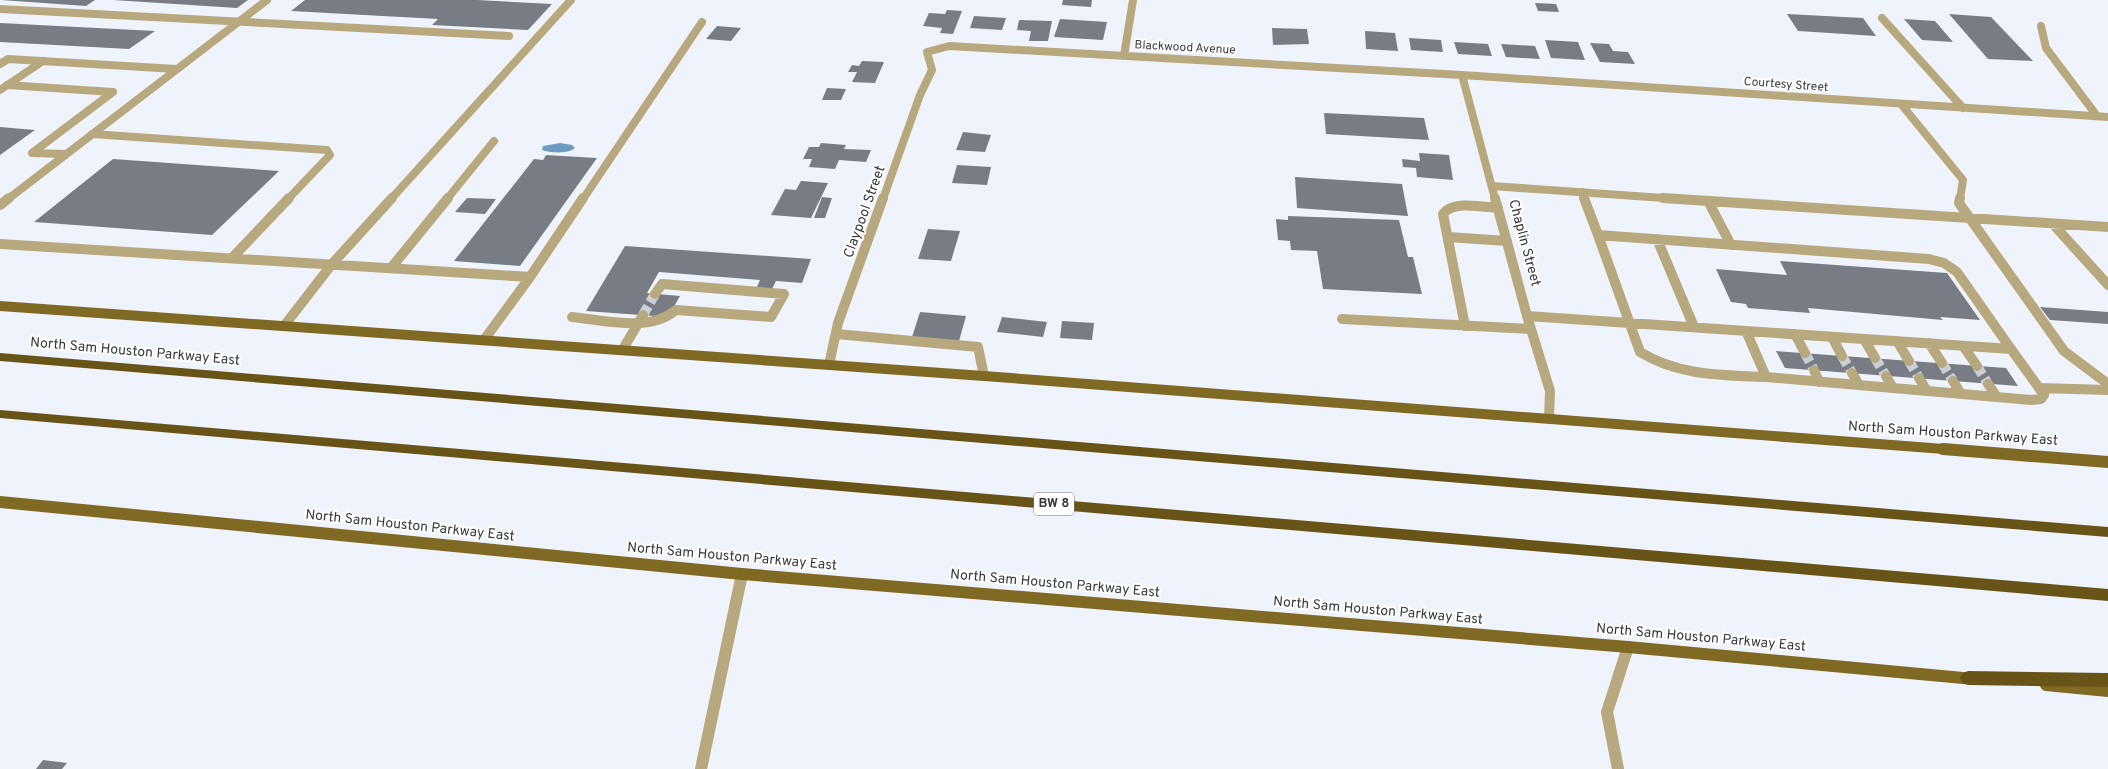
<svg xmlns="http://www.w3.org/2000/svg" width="2108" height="769" viewBox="0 0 2108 769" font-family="Overpass,sans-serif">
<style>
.water{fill:#6b9cc1}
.building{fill:#787c84}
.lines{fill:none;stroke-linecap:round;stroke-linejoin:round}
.minor-tunnel{stroke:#cacfd6;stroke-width:10;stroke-dasharray:10 4.5;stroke-linecap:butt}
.minor-far2{stroke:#b8a87d;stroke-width:8}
.minor-far1{stroke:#b8a87d;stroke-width:10}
.minor{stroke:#b8a87d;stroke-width:12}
.major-far1{stroke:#806922;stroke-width:10}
.major{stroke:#806922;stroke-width:12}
.highway{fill:#685416;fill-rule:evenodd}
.labels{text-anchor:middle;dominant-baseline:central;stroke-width:4;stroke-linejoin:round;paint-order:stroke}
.far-street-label{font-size:12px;fill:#37393d;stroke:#fff}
.shield{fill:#fff;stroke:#737477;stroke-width:1}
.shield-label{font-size:13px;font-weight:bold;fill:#37393d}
.street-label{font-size:14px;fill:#37393d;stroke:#fff}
</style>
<rect width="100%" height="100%" fill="#eff4fc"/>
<path class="water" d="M560,143L572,145L575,148C569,154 550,153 542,150L543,146Z"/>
<path class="building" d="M1,0H95L86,6Z
M113,0H248L237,8Z
M305,0H477L552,4L528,30L432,25L438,19L291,11Z
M1063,0H1092L1091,7L1062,5Z
M1535,3L1556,4L1559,12L1538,11Z
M947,10L962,11L953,34L940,33L942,28L923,26L929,13L945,14Z
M1787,14L1863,18L1876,36L1798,31Z
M1949,14L1991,17L2033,61L1988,59Z
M974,16L1006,18L1002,30L970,28Z
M1060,19L1107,22L1103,40L1054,37Z
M1904,19L1935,21L1953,42L1922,40Z
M1019,20L1052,21L1048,41H1029L1031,31L1017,30Z
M0,23L155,31L129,49L0,42Z
M717,26L741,28L731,41L706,39Z
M1272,28L1307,29L1309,44L1273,45Z
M1365,31L1395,33L1398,51L1366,49Z
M1409,38L1441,40L1443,52L1411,50Z
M1545,40L1578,42L1585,60L1551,58Z
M1454,42L1488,44L1492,56L1458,54Z
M1590,43L1609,44L1613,51L1628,52L1635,64L1600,62Z
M1501,44L1535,46L1540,59L1506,57Z
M862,61L884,62L875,83L852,82L857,72H848L852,65L859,66Z
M827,88L846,89L841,100H822Z
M1324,113L1424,118L1429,140L1326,134Z
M0,127L35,130L0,155Z
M963,132L991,135L985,152L956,150Z
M821,143L846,145L844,149L871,150L866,162L839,160L835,169L809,167L812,159H803L809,147H819Z
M1419,153L1449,155L1453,180L1417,177L1416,168L1403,167L1402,159L1420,161Z
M546,155L597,158L520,266L454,261L534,159L543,160Z
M113,159L279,171L212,235L34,222Z
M957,165L991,167L987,185L952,183Z
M1295,177L1402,184L1408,216L1297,208Z
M801,181L828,183L811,218L771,215L785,189L796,190Z
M822,197L832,198L825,218H814Z
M467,198L496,199L485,214L455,212Z
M1288,216L1399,220L1408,257H1413L1422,294L1323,289L1317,251L1291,250L1290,241L1278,240L1276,219L1288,220Z
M928,229L960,231L951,261L918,259Z
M625,246L811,259L802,283L776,281L772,289L757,287L760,280L659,272L647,293L680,296L668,317L586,311Z
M1780,261L1947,273L1980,320L1940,317L1943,320L1808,308L1810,313L1748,308L1746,304L1731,302L1716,269L1787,275Z
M2040,307L2108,312V324L2050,320Z
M920,312L966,316L959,341L912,337Z
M1002,317L1047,322L1043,337L997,332Z
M1062,321L1094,323L1092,340L1060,338Z
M1776,351L2006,368L2018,386L1785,368Z
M43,760L67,763L62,769H36Z"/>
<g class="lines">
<path class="minor-tunnel" d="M643,315L655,294
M1805,353L1814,370
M1842,356L1852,373
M1875,358L1886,376
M1909,361L1919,378
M1942,363L1953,381
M1977,366L1988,384"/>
<path class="minor-far2" d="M0,9L509,36
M1882,18L1963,108
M2041,26L2046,48L2097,116
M1124,56L1133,0
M0,64L8,59L176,69
M1462,75L1495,199
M7,85L113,92L32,153L65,154
M0,90L43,61
M1901,104L1963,180L1960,199
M92,134L327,150L330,155L288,199
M1492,186L1678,199
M1582,192L1585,199
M8,199L267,0
M391,199L571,0
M447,199L494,141
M583,199L702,22
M883,199L920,95L932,70L927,52L949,46L1462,75L2108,117"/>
<path class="minor-far1" d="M1495,198L1527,316L1550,391L1549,419
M1584,198L1598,235L1929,259L1944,263L1957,272L2011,349
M1663,198L2108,227
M1960,198L1959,203L2064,351L2108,384
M1708,201L1731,245
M0,205L9,198
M2053,224L2108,285
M1598,235L1640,352C1679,376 1722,375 1766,377
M1448,237L1507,241
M1657,239L1694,327
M0,244L530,277
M232,258L289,198
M391,268L448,198
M1527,316L2011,349L2039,388L2108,390
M572,317C604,320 649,333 676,310L771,317L784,294L662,284L655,294
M1342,319L1531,329
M284,326L332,264L392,198
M1465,326L1443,214C1453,200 1483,207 1498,208
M1746,331L1766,377L2031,400L2041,399L2044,395L2039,388
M836,334L978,347L984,376
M1795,334L1805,353
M1832,337L1842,356
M1864,339L1875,358
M484,340L530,277L583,198
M1897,341L1909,361
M1929,343L1942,363
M1963,346L1977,366
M623,349L643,315
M829,365L838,323L883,198
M1814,370L1819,382
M1852,373L1859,385
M1886,376L1893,388
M1919,378L1927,391
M1953,381L1961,394
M1988,384L1997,397"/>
<path class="minor" d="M701,769L742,574
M1618,769L1607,712L1628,647"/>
<path class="major-far1" d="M0,306L984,376L1957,450"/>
<path class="major" d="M1943,449L2108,462
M0,502L742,574L1628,647L1974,679
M2046,685L2108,691"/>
<path class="highway" d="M0,353L2108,527V537L0,361Z
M0,410L2108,589V601L0,418Z
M1968,671L2108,673V687L1968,685L1963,683L1960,678L1963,673Z"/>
</g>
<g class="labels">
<g class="far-street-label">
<text transform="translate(1185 48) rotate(3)">Blackwood Avenue</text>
<text transform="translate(1786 85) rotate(4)">Courtesy Street</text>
</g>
<rect class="shield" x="1034" y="493" width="40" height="22" rx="3"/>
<g class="shield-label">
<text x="1054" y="504">BW 8</text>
</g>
<g class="street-label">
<text transform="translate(865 212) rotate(-70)">Claypool Street</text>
<text transform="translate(1524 243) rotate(75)">Chaplin Street</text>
<text transform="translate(135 352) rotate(5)">North Sam Houston Parkway East</text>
<text transform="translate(1953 434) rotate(4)">North Sam Houston Parkway East</text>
<text transform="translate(410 526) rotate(6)">North Sam Houston Parkway East</text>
<text transform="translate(732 557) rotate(5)">North Sam Houston Parkway East</text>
<text transform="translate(1055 584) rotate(5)">North Sam Houston Parkway East</text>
<text transform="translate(1378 611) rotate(5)">North Sam Houston Parkway East</text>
<text transform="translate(1701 638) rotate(5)">North Sam Houston Parkway East</text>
</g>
</g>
</svg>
